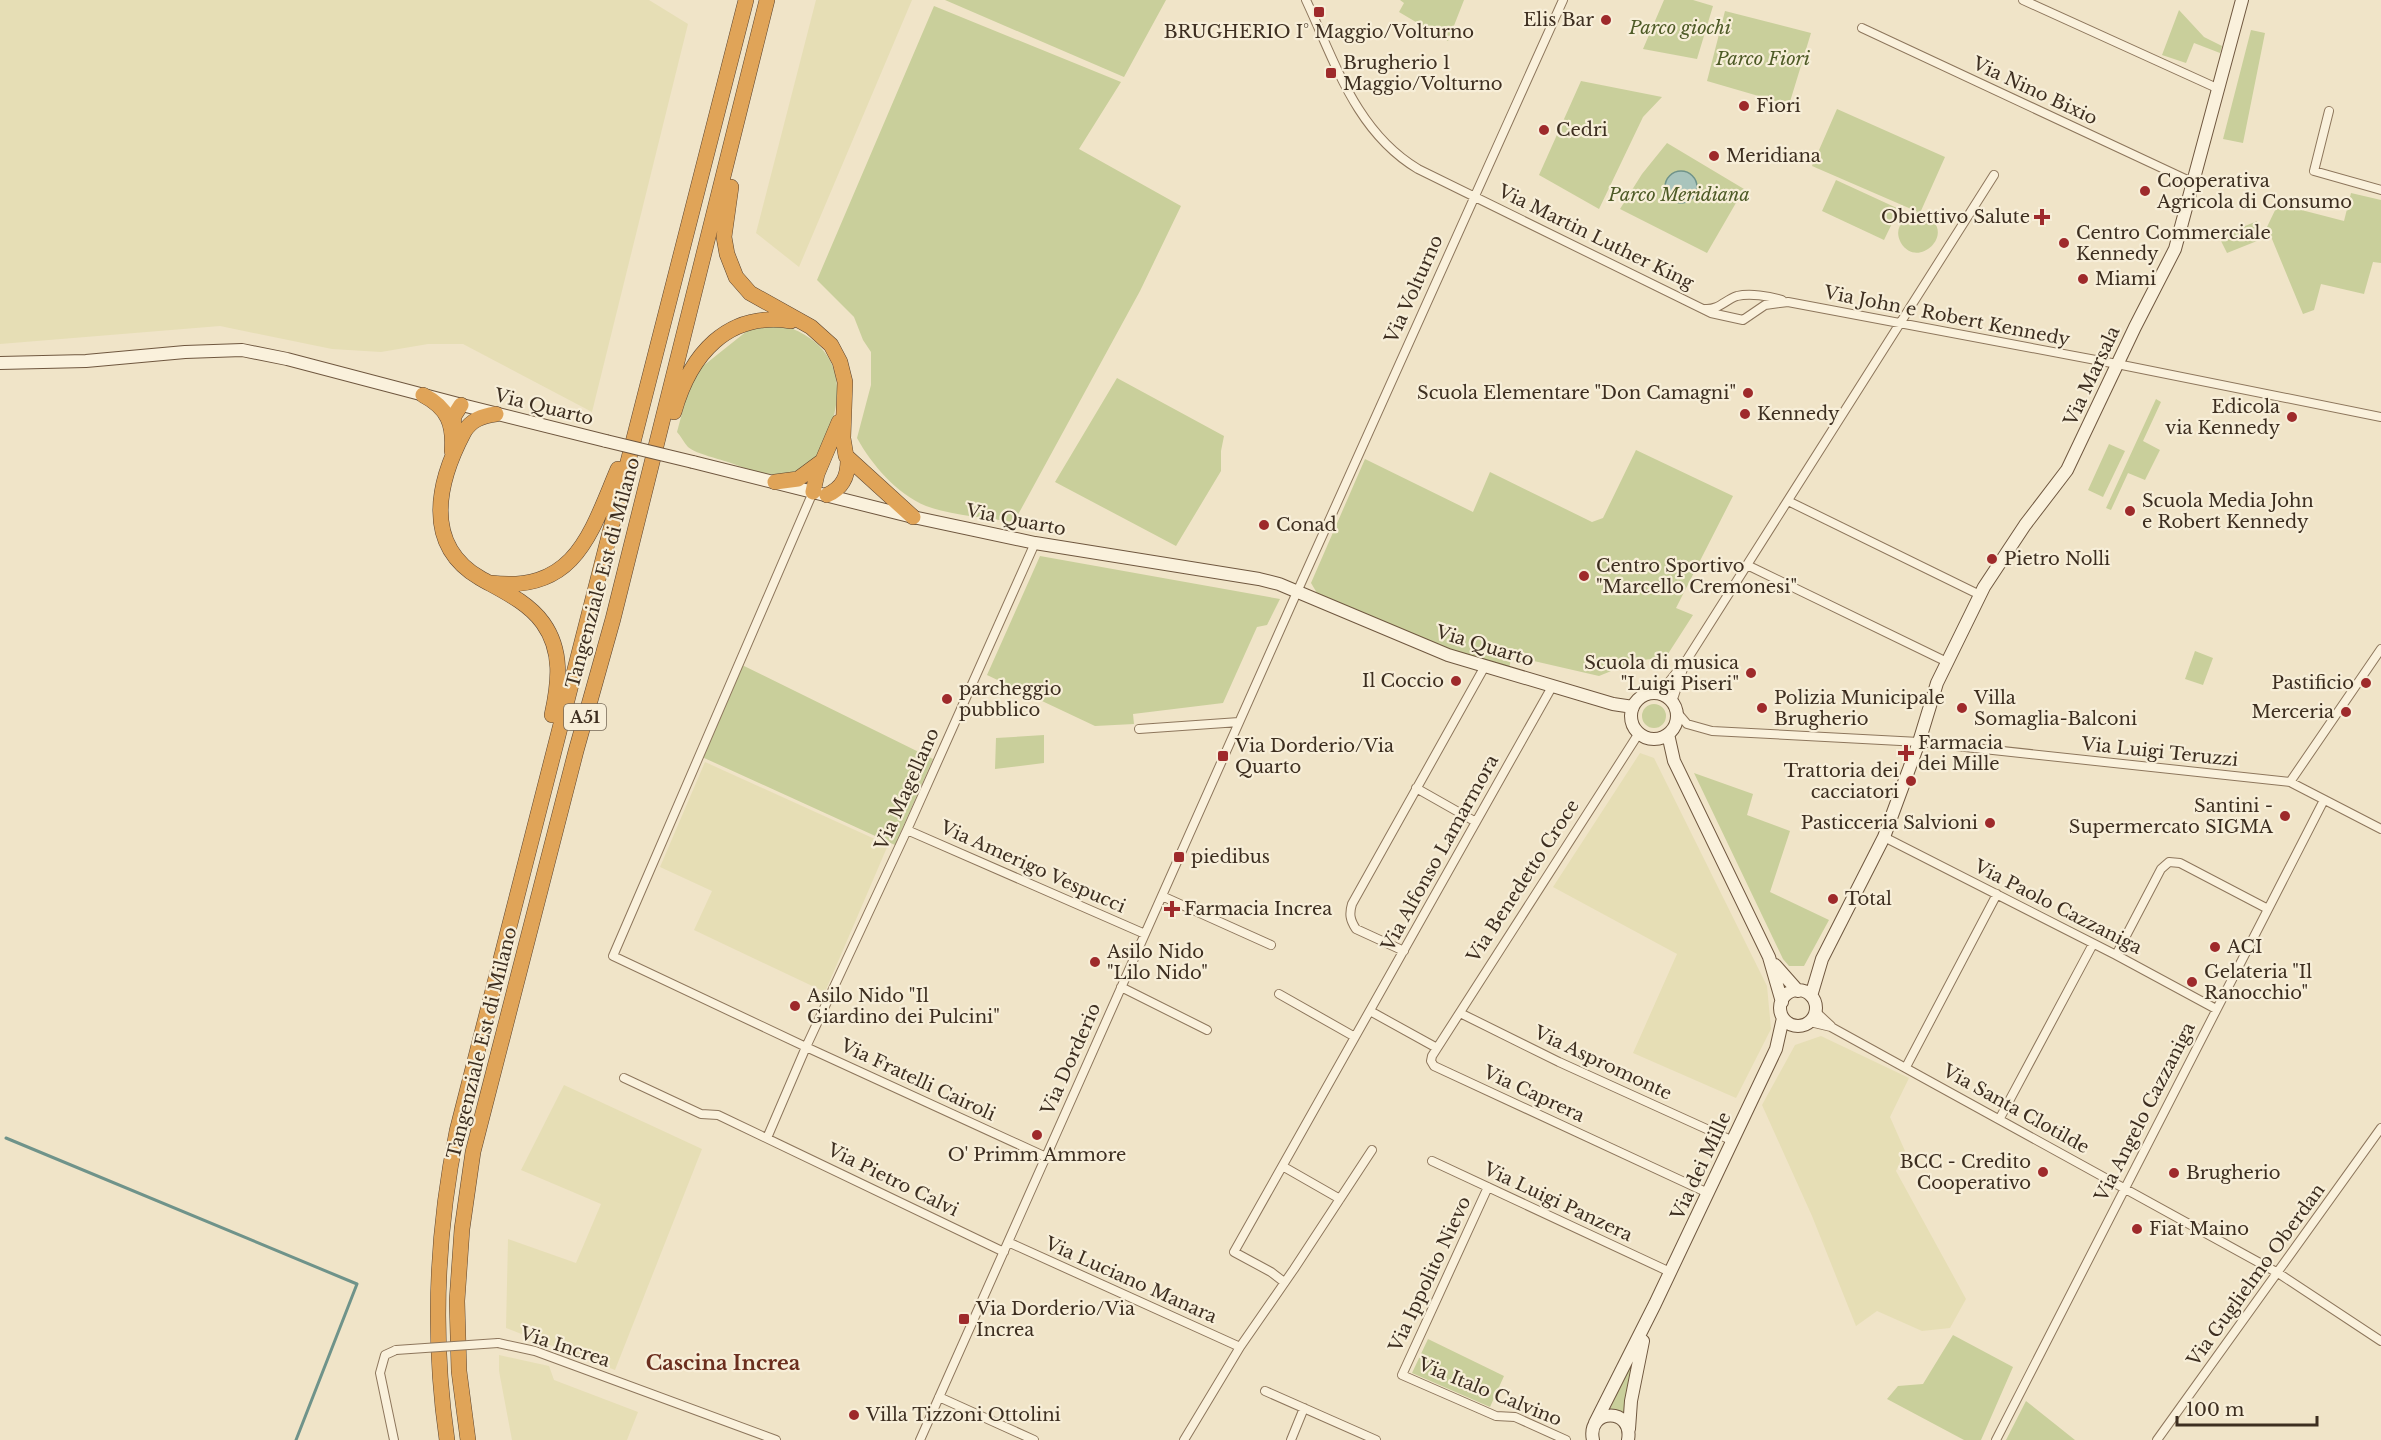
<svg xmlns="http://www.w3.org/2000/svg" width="2381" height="1440" viewBox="0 0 2381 1440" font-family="'Libre Baskerville',serif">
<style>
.farmland{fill:#e6deb5}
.green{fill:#c9cf9b}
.water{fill:#a9c4bc;stroke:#6f938a;stroke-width:1.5}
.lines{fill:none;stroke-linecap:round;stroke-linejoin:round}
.stream{stroke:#6f938a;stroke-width:3}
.street-casing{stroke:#8d765c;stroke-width:10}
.secondary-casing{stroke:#6f573f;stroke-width:14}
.highway-casing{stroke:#5b4430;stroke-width:16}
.street{stroke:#faf1dc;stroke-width:8}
.secondary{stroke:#faf1dc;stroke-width:12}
.highway{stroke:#e0a458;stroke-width:15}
.street-bridge-casing{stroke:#8d765c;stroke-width:10;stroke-linecap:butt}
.secondary-bridge-casing{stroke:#6f573f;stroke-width:14;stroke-linecap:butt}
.street-bridge{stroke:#faf1dc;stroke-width:8}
.secondary-bridge{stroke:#faf1dc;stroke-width:12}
.poi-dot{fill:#9e2a2b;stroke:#f7eed8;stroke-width:2}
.labels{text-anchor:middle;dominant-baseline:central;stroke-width:4.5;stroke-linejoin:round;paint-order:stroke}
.shield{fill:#f7eed8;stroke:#756857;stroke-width:1.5}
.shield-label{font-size:16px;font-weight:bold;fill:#3d2e20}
.poi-label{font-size:18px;fill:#3d2e20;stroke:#f7eed8;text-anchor:start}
.park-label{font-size:18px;font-style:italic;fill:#4d5a26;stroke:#f7eed8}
.street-label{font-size:18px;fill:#3d2e20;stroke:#f7eed8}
.neighbourhood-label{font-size:20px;font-weight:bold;fill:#6b2e1e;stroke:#f7eed8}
</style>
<rect width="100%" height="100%" fill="#f0e4c8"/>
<path class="farmland" d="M0,0H649L688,24L592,412L463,344H428L381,352L332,349L220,326L0,344Z
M816,0H912L799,267L756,233Z
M1640,753L1654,758L1767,986L1771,1029L1736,1098L1633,1053L1677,954L1553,887Z
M705,762L888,845L825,992L694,930L712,891L660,867Z
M1821,1036L1909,1078L1890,1117L1905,1151L1896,1171L1966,1299L1950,1328L1922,1331L1877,1311L1856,1326L1812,1216L1762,1105L1795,1045Z
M564,1085L702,1149L615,1370L506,1328L508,1239L576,1263L601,1204L521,1170Z
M499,1355L549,1366L554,1380L638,1412L627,1440H512L499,1371Z"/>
<path class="green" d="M945,0H1166L1124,77Z
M1400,0H1464L1448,41L1399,12L1404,3Z
M1664,0H1693L1713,6L1697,59L1643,49Z
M934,6L1121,82L1079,149L1181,206L1140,291L1014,522C988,518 949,515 926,506C896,493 872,465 857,438L871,385V352L863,340L854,317L817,280Z
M2179,10L2204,37L2222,46L2220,53L2194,43L2186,63L2162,55Z
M1725,11L1811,33L1789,105L1707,81Z
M2251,30L2265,33L2243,143L2223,139Z
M1581,81L1662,97L1643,117L1599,209L1539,175Z
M1837,109L1945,157L1920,213C1962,228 1919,272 1901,243C1892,227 1906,216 1918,212L1812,166Z
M1667,143L1744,189L1707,253L1620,209L1642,174Z
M1836,180L1899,209L1884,240L1822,211Z
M2351,193L2381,200V263L2373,262L2364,294L2321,284L2314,310L2303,314L2267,227L2278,204L2344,221Z
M2257,221L2262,239L2227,253L2219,237Z
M778,324C838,340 849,386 826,438C821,449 814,466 802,471C778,479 753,472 731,463C720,459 696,454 688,447C684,443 681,436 677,432L685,402L698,370L752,327Z
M1117,378L1224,436L1221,451V471L1176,546L1055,482Z
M2156,399L2161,402L2143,441L2160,450L2145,480L2128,473L2111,510L2106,508Z
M2109,444L2125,451L2103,497L2088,490Z
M1636,450L1733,496L1676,608L1693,615L1666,657L1636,661L1599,676L1512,656L1509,668L1457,653L1317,593L1311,583L1365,459L1473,512L1490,472L1592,522L1603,518Z
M1040,556L1280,599L1267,625L1257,627L1223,703L1133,714L1134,724L1095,726L987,675Z
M2195,651L2213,658L2203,685L2185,679Z
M742,665L933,759L895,845L702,757Z
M1642 716a12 12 0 1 1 24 0a12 12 0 1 1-24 0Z
M1044,735V763L995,769L996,738Z
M1694,773L1753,794L1747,815L1790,831L1770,892L1829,920L1804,966H1789L1783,959Z
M1953,1335L2013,1367L1981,1440H1964L1887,1399L1898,1386L1923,1384Z
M1428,1339L1504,1376L1490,1407L1412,1373Z
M1632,1358L1626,1413L1624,1414L1609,1411Z
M2026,1401L2075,1440H2006Z"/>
<path class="water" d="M1665 187a16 16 0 1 1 32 0a16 16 0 1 1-32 0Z"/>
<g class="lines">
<path class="stream" d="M6,1138L357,1284L296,1440"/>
<defs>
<path id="street" d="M1306,0C1335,62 1356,132 1418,169L1711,313L1743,320L1765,305L1788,302L2117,364L2381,417
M2023,0L2219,89
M1862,28L2194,183
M2329,111L2314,171L2381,190
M1705,309C1719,310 1725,300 1737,296C1750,293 1769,296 1782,300
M813,492L613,956L806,1047L1046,1157
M1788,501L1980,595
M1747,565L1947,662
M1653,693L1668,683L1688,658L1994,175
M1672,702L1683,669
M1676,711L1687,724L1712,731L1919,742L2290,782L2381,829
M1139,729L1239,722
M1639,733L1432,1056L1431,1061L1434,1066L1708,1193
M2290,782L2381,649
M1416,788L1476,822
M907,830L1145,934
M1884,837L2116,955L2216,1009
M1162,896L1271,945
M1404,951L1356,929C1350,920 1349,914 1352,904L1485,666
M2116,955L2161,869L2169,862L2180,863L2268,909
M1121,987L1207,1030
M1279,994L1355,1037
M1370,1011L1437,1048
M1816,1012L1831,1026
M1460,1013L1559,1062L1733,1141
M1810,1022L1831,1027L2278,1273L2381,1341
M1906,1067L1997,894
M624,1078L701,1114L718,1115L1004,1252
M2000,1118L2093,944
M767,1138L806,1047L907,830L1035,543
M1432,1161L1670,1272
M1284,1167L1340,1199
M1488,1187L1402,1375L1496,1416L1515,1417L1566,1440
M1008,1242L1240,1347
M1284,1282L1271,1272L1234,1252L1553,685
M498,1343L535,1351L776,1440
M1265,1391L1376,1440
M939,1397L1034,1440
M394,1440L380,1373L385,1355L396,1350
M920,1440L1297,592L1563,0
M1184,1440L1240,1347L1294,1269L1372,1150
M1291,1440L1304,1408
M1996,1440L2324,800
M2157,1440L2381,1128"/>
<path id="secondary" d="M0,363L86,361L185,352L242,350L287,359L466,406L606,441
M693,462L913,517L1035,543L1259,579L1279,584L1448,655L1613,704L1633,707
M1631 716a23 23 0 1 1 46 0a23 23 0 1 1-46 0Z
M1668,734L1674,761L1769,957L1782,1002
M1775,965L1798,991
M1780 1008a18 18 0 1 1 36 0a18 18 0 1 1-36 0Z
M1811,996L1822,959L1884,837L1919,742L1937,683L1984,587L2025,525L2067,470L2135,327L2175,249L2242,0
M1595,1423L1655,1304L1776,1049L1783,1018
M1629,1429L1631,1401L1643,1341
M1593,1440C1586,1408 1634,1407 1628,1440"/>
<path id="highway" d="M731,187L724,237L727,254L736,277L750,293L811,327L831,345L840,362L845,382L843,438L846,456L913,517
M423,395C448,408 454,424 452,451
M674,412C690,355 727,311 791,321
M496,414C482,416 471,420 464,432C438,481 422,544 480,578C501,590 528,602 543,623C563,651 559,683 552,715
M453,429L454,416L461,405
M775,482L798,479L821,462
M813,492L817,474L839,422
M827,495C843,488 848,476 848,460
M491,583C576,593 591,532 618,469
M447,1440C432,1336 436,1234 457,1131L746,0
M468,1440L459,1371L457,1301L462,1229L473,1152L576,751L613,619L767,0"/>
</defs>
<use href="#street" class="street-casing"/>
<use href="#secondary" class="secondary-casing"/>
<use href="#highway" class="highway-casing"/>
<use href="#street" class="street"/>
<use href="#secondary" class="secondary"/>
<use href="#highway" class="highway"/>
<defs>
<path id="street-bridge" d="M396,1350L498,1343"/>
<path id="secondary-bridge" d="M606,441L693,462"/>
</defs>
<use href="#street-bridge" class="street-bridge-casing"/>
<use href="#secondary-bridge" class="secondary-bridge-casing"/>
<use href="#street-bridge" class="street-bridge"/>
<use href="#secondary-bridge" class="secondary-bridge"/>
</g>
<g class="poi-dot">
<rect x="1313" y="6" width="12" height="12" rx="3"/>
<circle cx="1606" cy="20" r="6"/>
<rect x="1325" y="67" width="12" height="12" rx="3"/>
<circle cx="1744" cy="106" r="6"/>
<circle cx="1544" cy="130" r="6"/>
<circle cx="1714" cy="156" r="6"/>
<circle cx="2145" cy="191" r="6"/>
<path d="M2039 208h6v6h6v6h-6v6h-6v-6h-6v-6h6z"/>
<circle cx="2064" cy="243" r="6"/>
<circle cx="2083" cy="279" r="6"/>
<circle cx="1748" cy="393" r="6"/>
<circle cx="1745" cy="414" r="6"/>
<circle cx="2292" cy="417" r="6"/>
<circle cx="2130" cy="511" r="6"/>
<circle cx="1264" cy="525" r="6"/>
<circle cx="1992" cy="559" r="6"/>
<circle cx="1584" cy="576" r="6"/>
<circle cx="1751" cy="673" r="6"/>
<circle cx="1456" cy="681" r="6"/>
<circle cx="2366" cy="683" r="6"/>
<circle cx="947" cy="699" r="6"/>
<circle cx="1762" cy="708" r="6"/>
<circle cx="1962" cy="708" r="6"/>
<circle cx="2346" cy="712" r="6"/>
<path d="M1903 744h6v6h6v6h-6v6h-6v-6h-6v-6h6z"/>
<rect x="1217" y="750" width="12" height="12" rx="3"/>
<circle cx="1911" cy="781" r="6"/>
<circle cx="2285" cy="816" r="6"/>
<circle cx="1990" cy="823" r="6"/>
<rect x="1173" y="851" width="12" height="12" rx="3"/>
<circle cx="1833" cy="899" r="6"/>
<path d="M1169 900h6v6h6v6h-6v6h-6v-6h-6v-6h6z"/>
<circle cx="2215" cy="947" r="6"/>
<circle cx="1095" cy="962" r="6"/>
<circle cx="2192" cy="982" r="6"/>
<circle cx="795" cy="1006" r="6"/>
<circle cx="1037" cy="1135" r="6"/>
<circle cx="2043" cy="1172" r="6"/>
<circle cx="2174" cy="1173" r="6"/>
<circle cx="2137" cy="1229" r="6"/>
<rect x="958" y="1313" width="12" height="12" rx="3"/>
<circle cx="854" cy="1415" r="6"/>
</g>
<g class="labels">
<rect class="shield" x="564" y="704" width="42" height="26" rx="4.5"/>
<g class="shield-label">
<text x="585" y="717">A51</text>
</g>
<g class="poi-label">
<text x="1594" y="20" text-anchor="end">Elis Bar</text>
<text x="1319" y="32" text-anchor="middle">BRUGHERIO I° Maggio/Volturno</text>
<text x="1343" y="63">Brugherio 1<tspan x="1343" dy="21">Maggio/Volturno</tspan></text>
<text x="1756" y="106">Fiori</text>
<text x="1556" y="130">Cedri</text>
<text x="1726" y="156">Meridiana</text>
<text x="2157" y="181">Cooperativa<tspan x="2157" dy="21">Agricola di Consumo</tspan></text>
<text x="2030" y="217" text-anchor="end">Obiettivo Salute</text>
<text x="2076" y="233">Centro Commerciale<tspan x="2076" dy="21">Kennedy</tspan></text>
<text x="2095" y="279">Miami</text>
<text x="1736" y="393" text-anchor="end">Scuola Elementare "Don Camagni"</text>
<text x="2280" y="407" text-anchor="end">Edicola<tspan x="2280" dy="21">via Kennedy</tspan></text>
<text x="1757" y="414">Kennedy</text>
<text x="2142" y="501">Scuola Media John<tspan x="2142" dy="21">e Robert Kennedy</tspan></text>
<text x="1276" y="525">Conad</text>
<text x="2004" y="559">Pietro Nolli</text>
<text x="1596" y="566">Centro Sportivo<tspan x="1596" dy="21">"Marcello Cremonesi"</tspan></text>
<text x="1739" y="663" text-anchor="end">Scuola di musica<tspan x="1739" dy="21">"Luigi Piseri"</tspan></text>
<text x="1444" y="681" text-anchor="end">Il Coccio</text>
<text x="2354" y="683" text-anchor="end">Pastificio</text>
<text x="959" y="689">parcheggio<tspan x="959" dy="21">pubblico</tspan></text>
<text x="1774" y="698">Polizia Municipale<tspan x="1774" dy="21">Brugherio</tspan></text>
<text x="1974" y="698">Villa<tspan x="1974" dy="21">Somaglia-Balconi</tspan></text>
<text x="2334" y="712" text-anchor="end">Merceria</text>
<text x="1918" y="743">Farmacia<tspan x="1918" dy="21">dei Mille</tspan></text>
<text x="1235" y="746">Via Dorderio/Via<tspan x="1235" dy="21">Quarto</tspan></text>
<text x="1899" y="771" text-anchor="end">Trattoria dei<tspan x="1899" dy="21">cacciatori</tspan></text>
<text x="2273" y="806" text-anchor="end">Santini -<tspan x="2273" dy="21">Supermercato SIGMA</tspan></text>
<text x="1978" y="823" text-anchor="end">Pasticceria Salvioni</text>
<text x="1191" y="857">piedibus</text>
<text x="1845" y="899">Total</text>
<text x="1184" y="909">Farmacia Increa</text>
<text x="2227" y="947">ACI</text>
<text x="1107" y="952">Asilo Nido<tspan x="1107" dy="21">"Lilo Nido"</tspan></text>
<text x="2204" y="972">Gelateria "Il<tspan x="2204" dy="21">Ranocchio"</tspan></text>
<text x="807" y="996">Asilo Nido "Il<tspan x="807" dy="21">Giardino dei Pulcini"</tspan></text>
<text x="1037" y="1155" text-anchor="middle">O' Primm Ammore</text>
<text x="2031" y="1162" text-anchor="end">BCC - Credito<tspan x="2031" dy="21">Cooperativo</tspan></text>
<text x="2186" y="1173">Brugherio</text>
<text x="2149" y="1229">Fiat Maino</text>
<text x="976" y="1309">Via Dorderio/Via<tspan x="976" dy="21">Increa</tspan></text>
<text x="866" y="1415">Villa Tizzoni Ottolini</text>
</g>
<g class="park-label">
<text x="1680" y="28">Parco giochi</text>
<text x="1763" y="59">Parco Fiori</text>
<text x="1679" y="195">Parco Meridiana</text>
</g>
<g class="street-label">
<text transform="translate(2035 91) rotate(25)">Via Nino Bixio</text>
<text transform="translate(1596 237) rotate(26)">Via Martin Luther King</text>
<text transform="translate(1414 289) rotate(-66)">Via Volturno</text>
<text transform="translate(1947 316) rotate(11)">Via John e Robert Kennedy</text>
<text transform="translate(2092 376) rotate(-65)">Via Marsala</text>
<text transform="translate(544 407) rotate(14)">Via Quarto</text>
<text transform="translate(1016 520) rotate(11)">Via Quarto</text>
<text transform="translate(603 573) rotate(-75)">Tangenziale Est di Milano</text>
<text transform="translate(1485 646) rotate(17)">Via Quarto</text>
<text transform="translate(2160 752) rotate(6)">Via Luigi Teruzzi</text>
<text transform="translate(907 789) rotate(-66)">Via Magellano</text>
<text transform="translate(1440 853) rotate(-61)">Via Alfonso Lamarmora</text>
<text transform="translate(1033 867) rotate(24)">Via Amerigo Vespucci</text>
<text transform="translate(1523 881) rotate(-57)">Via Benedetto Croce</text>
<text transform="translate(2058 907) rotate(27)">Via Paolo Cazzaniga</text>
<text transform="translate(482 1043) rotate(-76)">Tangenziale Est di Milano</text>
<text transform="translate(1071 1059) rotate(-66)">Via Dorderio</text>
<text transform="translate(1603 1063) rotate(25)">Via Aspromonte</text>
<text transform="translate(918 1080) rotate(25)">Via Fratelli Cairoli</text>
<text transform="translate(1534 1094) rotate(25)">Via Caprera</text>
<text transform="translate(2016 1109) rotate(29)">Via Santa Clotilde</text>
<text transform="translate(2145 1112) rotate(-63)">Via Angelo Cazzaniga</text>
<text transform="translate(1701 1166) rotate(-65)">Via dei Mille</text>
<text transform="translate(893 1180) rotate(26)">Via Pietro Calvi</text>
<text transform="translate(1558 1202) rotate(25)">Via Luigi Panzera</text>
<text transform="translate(1430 1274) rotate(-65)">Via Ippolito Nievo</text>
<text transform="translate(2256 1275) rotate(-54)">Via Guglielmo Oberdan</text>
<text transform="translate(1131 1280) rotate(24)">Via Luciano Manara</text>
<text transform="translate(565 1347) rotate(18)">Via Increa</text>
<text transform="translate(1490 1392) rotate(22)">Via Italo Calvino</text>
</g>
<g class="neighbourhood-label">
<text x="723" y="1363">Cascina Increa</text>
</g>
</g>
<path d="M2177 1416v9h140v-9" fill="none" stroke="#3d2e20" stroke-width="3"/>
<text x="2186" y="1416" font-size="18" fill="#3d2e20" stroke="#f7eed8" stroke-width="4.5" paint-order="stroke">100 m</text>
</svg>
